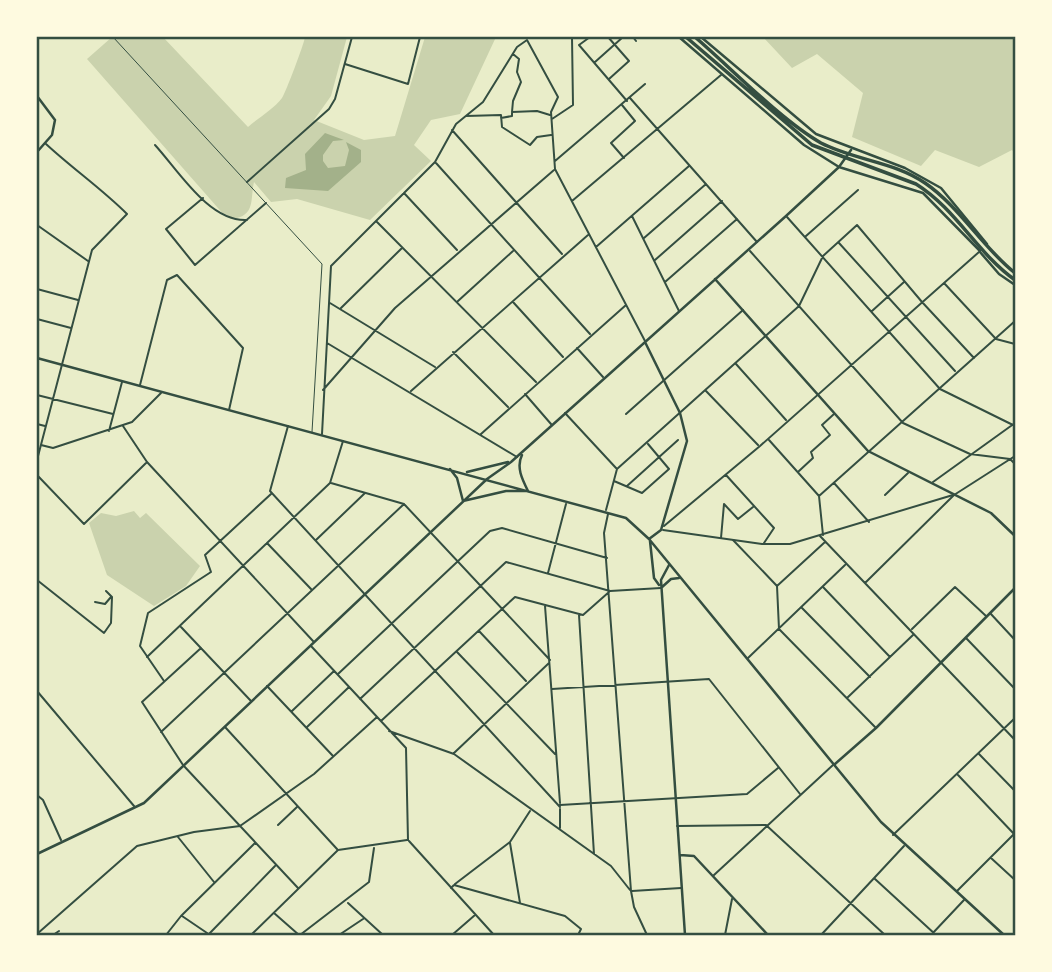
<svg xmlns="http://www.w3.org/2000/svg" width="1052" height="972" viewBox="0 0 1052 972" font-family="Helvetica,sans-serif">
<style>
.green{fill:#cad2ad}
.water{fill:#a3b18a}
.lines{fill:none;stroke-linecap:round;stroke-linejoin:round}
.service{stroke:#344e41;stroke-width:1}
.minor{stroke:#344e41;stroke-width:2}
.tertiary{stroke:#344e41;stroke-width:2}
.secondary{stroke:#344e41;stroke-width:2.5}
.trunk{stroke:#344e41;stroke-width:3.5}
.neatline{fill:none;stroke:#344e41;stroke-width:2.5}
</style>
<rect width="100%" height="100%" fill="#e9edc9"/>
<path class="green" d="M112,37H163L248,127C258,118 274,109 282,98C286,92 304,44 305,37H347L331,96L314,120L364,140L395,136L425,37H496L460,114L431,120L414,145L431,161L370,220L297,199L271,202L254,182C250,199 256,216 232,219L225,216L87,59Z
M763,37H1015V153L1012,150L979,167L935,150L921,166L852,137L863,93L817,54L792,68Z
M134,511L140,518L146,513L200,566L186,586L154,606L107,575L89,523L101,513L116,516Z"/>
<path class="water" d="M325,133L344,140L333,141L323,155V161L328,168L345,166L349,150L346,142L361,150V162L328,191L285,188L286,178L306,170L305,154Z"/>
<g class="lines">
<path class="service" d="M113,37L322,264L312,432"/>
<path class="minor" d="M590,37L579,45L627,101
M608,37L629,61L609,79
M633,37L636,41
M513,54L519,59L517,72L521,82L513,101L512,112L537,111L550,115
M595,62L623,37
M345,64L408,84L420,37
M630,98L757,242
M622,105L635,121L611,143L624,158
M466,116L501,115L502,127L530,145L537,137L551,135
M501,118L512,116V113
M552,119L573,105L572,37
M452,130L562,254
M155,145C178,170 209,222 247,220
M555,161L645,84
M436,163L590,334
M247,182L329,109L335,99L352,37
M404,193L457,250
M203,198L166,229L195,265L266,203
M572,201L721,75
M632,216L679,311
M787,217L940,389L1013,425
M377,222L536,382
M37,225L88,261
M806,236L858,190
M644,238L706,184
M839,243L955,371
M596,247L689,166
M750,251L903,423L970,454L1010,459L1015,464
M655,260L722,201
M665,282L737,219
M944,283L996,339L1015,344
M37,289L78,300
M458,301L513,251
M513,302L563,357
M330,303L435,367
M341,308L402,248
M872,311L904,282
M37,319L71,328
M327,343L517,457
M577,348L603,377
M453,352L508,407
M736,364L786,420
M140,385L167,280L177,275L243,348L229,410
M323,390L395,308L554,170
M411,391L588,235
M706,391L758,445
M525,394L551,424
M37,395L113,414
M565,413L616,468
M626,414L743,310
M37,424L45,426
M123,426L147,462L313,641
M288,426L270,491L560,807
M109,431L122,382
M322,434L331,266L435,162L456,124L483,102L517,47L527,40L558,97L551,112L555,169L645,341
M481,434L626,305
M769,440L819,496L823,535
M41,445L53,448L132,422L161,393
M37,460L92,250L127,214C102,189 73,169 46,144
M799,471L813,458L811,452L830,435L822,425L834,414
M37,475L84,524L146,463
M726,475L774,528L764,543
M614,481L642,493L669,469L648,444
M933,482L1015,423
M331,483L404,504L550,660
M834,483L869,522
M627,486L678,440
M885,495L908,473
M819,496L1015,321
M606,510L617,469L799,306L823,256L857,225L922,302L974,358
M608,514L604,533L631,891L634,907L647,935
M664,526L760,446L979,252
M820,536L1015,740
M721,538L724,504L738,519L753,507
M316,540L365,493
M733,540L777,586
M825,542L777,586L779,629L875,727
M267,543L311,589
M548,573L566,504
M37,580L104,633L111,623L112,597L106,591
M865,583L954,495L1015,456
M823,587L890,657
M95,602L105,604L111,597
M545,606L560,803
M802,608L870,677
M990,613L1015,640
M579,615L594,854
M181,627L251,701
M912,629L955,587L986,616
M479,631L526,681
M966,638L1015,689
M311,646L406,748L408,840
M201,648L142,702L183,765L298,888
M457,652L555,754
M147,657L330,483L343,441
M748,658L845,565
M338,674L490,531L502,528L607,558
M164,681L140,646L148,613L211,572L205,555L271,494
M267,686L333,756
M552,689L709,679L800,794
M37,691L134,806
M847,698L913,635
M360,699L506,562L610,591L661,588
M292,711L334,671
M381,721L515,597L583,615L609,592
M225,727L337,849
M307,727L349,687
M389,731L454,754L611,866L630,890
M161,732L404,504
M454,753L549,663
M979,754L1015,791
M958,775L1015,835
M37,795L43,800L61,840
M560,805L747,794L778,768
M560,809V828
M278,825L297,807
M677,826L766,825L885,935
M893,835L1015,718
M178,837L214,882
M409,841L494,935
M510,843L520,903
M991,858L1015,880
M714,875L833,765
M875,879L936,935
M455,884L510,842L530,811
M451,888L454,885L565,916L581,929L578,935
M632,891L681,888
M957,891L1015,833
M348,903L383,935
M274,913L299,935
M182,916L210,935
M37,934L137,846L194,832L240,826L314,774L377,717
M53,935L59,931
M166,935L181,916L255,843
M208,935L275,866
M251,935L338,850L407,840
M300,935L369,882L374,848
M339,935L363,919
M452,935L475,915
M725,935L732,899
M821,935L904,846
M931,935L964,900"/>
<path class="tertiary" d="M663,530L762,544H790L953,495"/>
<path class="secondary" d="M679,37L804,145L839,167L923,193L980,251
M701,37L816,134L905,168L941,188L987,244
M37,96L55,120L52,135L37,152
M980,252L999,274L1015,285
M715,279L868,451L991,513L1015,536
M645,342L680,413L687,441L661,530L649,539
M37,358L626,518L649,539L881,822L1004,935
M450,469L457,478L463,501L506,491H528C522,479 516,467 522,455
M467,472L508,462
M650,541L654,578L659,585
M669,565L661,580L685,935
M661,588L671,579L679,578
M835,764L876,728L1015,588
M37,854L144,803L487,479L511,462L786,216L839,167L851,150
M680,855L694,856L768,935"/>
<path class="trunk" d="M686,37L812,145L916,184C956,209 977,253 1015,280
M695,37C731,68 782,121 821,143C854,160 895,162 925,183C960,207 982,247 1015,273"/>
</g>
<rect width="1052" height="972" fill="none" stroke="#fefae0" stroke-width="77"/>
<rect x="38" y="38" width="976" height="896" class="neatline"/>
</svg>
